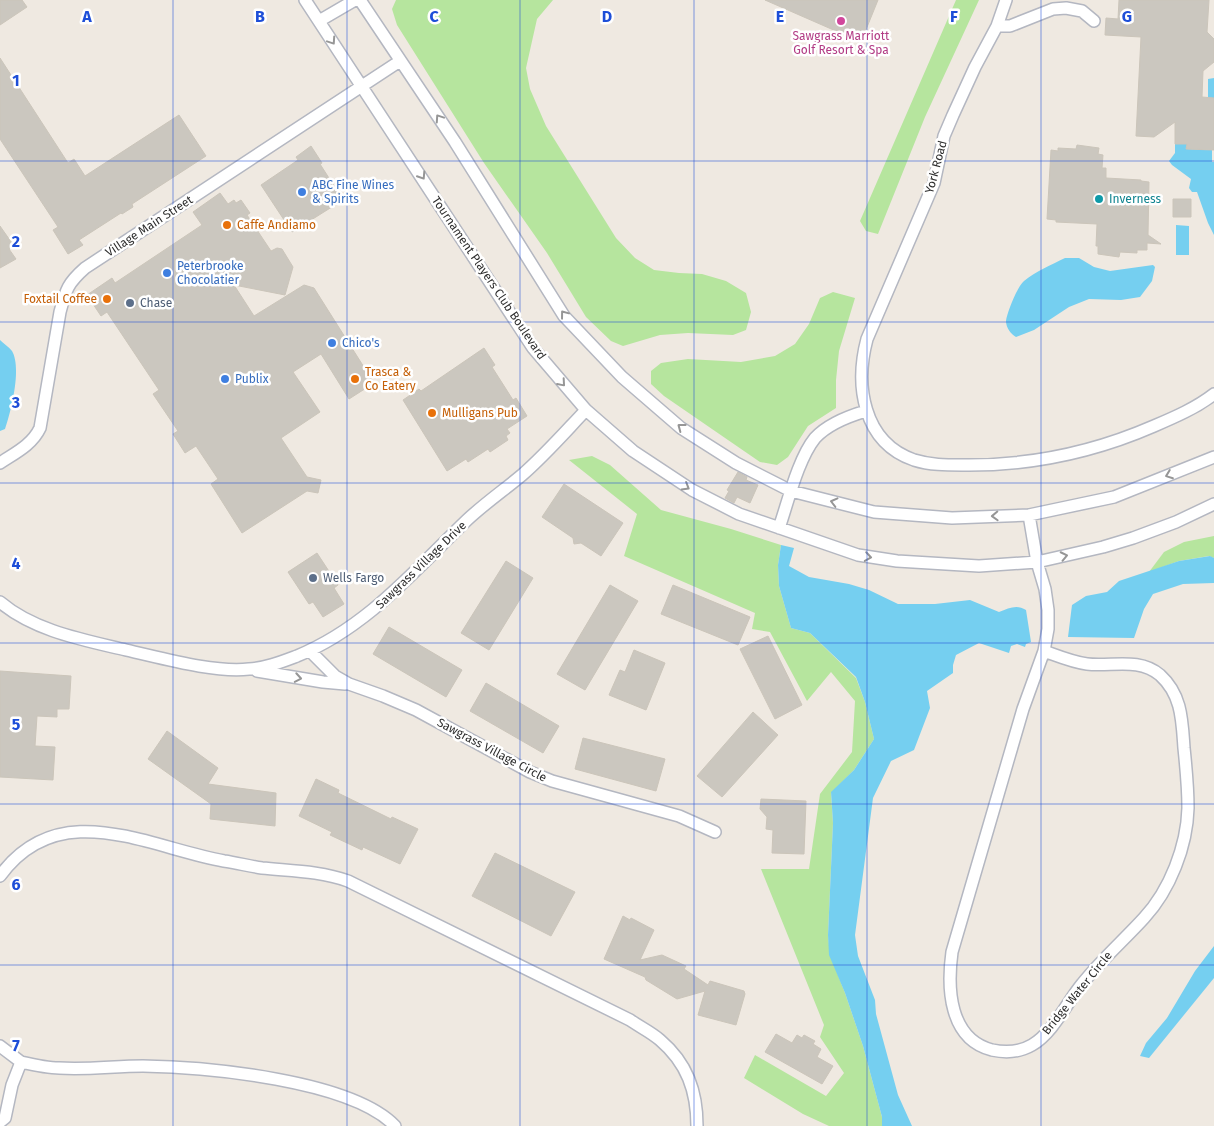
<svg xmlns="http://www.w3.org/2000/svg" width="1214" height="1126" viewBox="0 0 1214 1126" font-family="'Fira Sans',sans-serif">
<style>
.green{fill:#b6e59e}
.water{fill:#75cff0}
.building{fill:#cbc7bf;stroke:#cbc5ba}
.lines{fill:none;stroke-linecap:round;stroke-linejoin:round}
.street-casing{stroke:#b4b7c1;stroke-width:14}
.street{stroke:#fff;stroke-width:11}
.oneway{stroke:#969696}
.grid{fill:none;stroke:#1d4ed8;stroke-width:1;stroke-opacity:0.55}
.hotel-dot{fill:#d1479c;stroke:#fff;stroke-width:2}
.shop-dot{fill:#3f7fe0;stroke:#fff;stroke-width:2}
.culture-dot{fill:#0f9aa8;stroke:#fff;stroke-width:2}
.food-dot{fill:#e8710a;stroke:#fff;stroke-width:2}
.service-dot{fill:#5c6f8a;stroke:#fff;stroke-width:2}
.labels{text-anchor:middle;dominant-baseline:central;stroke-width:5;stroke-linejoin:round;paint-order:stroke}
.hotel-label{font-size:12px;fill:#b23c85;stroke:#fff}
.street-label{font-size:12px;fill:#2e2e2e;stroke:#fff}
.shop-label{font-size:12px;fill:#366cbe;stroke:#fff;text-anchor:start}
.culture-label{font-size:12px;fill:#0d838f;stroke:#fff;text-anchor:start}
.food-label{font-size:12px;fill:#c56008;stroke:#fff;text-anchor:start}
.service-label{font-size:12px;fill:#4e5e75;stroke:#fff;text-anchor:start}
.grid-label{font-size:16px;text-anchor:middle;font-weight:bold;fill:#1d4ed8;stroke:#fff;stroke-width:5;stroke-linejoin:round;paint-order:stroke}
</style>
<rect width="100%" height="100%" fill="#efe9e1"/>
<path class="green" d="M396,0H553L537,19L526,68L530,89L546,126L616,238L635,258L654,270L679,273L702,274L726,281L746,293L751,312L746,330L733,335L688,333L660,335L623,346L611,341L586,317L547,253L484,163L397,25L392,9Z
M956,0H979L925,117L878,234L866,231L860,221Z
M833,292L855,298L839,351L836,380V408L808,426L788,457L777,465L760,462L664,396L651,384V371L661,363L688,359L741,362L775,356L795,344L809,324L820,298Z
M592,456L610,465L661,510L731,529L781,545L778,565L779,586L791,628L810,633L856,678L865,702L874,739L854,770L831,793L833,823L828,935L830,955L845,993L863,1046L882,1117V1126H829L803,1114L744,1078L755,1055L826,1096L844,1073L820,1037L824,1025L761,869H809L820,794L852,752L855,701L831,672L807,701L770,632L752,629L755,613L624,556L637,514L569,460Z
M1214,536V558L1209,556L1179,561L1149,572L1164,552L1184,542Z"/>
<path class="water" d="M1214,78V98H1208V79Z
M1175,144H1187V149L1212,150V162H1214V235L1208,223L1197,192H1192L1189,188L1191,179L1172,165L1169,161L1175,153Z
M1176,225L1189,226V255H1176Z
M1065,258H1079L1094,267L1110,271L1153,265L1155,267L1152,281L1140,297L1121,300L1089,299L1069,307L1034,330L1016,337C1011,334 1006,328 1006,321C1007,313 1017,287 1024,281C1036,271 1051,265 1065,258Z
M0,340C3,343 9,347 12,351C22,368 11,411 5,429L0,431Z
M781,545L794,548L789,566L809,577L849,584L869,590L898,604H935L970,600L999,612C1009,608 1017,604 1026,610L1031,642L1026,644L1025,647L1017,644L1011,646L1009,653L979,643L956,655L953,665V673L927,691L930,708L914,750L891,761L873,798L855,935L858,956L875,1000L876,1014L898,1095L912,1126H882V1117L863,1046L845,993L829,955L828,935L833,823L831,792L854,770L874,739L865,702L856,677L810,633L791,628L779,586L778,565Z
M1210,556L1214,558V583L1183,584L1153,594L1144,609L1134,638L1068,637L1072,605L1086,596L1107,592L1119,581L1179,561Z
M1214,946V978L1149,1058L1140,1056L1146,1043L1167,1018L1195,971Z"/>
<path class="building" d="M0,0H22L27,7L0,25Z
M765,0H878L861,42Z
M1119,0H1209L1207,32L1214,39V62L1203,71L1202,97L1214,98V150L1186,149L1187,144H1175V122L1154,137L1136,136L1141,37L1105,35L1106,18L1118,19Z
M0,58L68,163L74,159L85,176L179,115L206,156L132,204L133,207L122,214L121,213L79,240L83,245L68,254L53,230L58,227L0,139Z
M1077,145L1099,148L1098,154L1103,155L1102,168H1106V178L1141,180V181L1149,182L1148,235L1161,244L1147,243V250H1137V253L1120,252L1119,257L1098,254V246H1096L1097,224L1056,222V220L1047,219L1051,150L1058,151V148L1076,149Z
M311,146L322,163L320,164L343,200L292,232L261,185L298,160L296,157Z
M220,193L228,204L234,200L236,203L241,200L250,213L247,215L271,251L277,248L282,249L293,267L285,295L234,285L254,316L304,285L314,288L374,383L349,399L321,354L293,372L320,412L281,438L307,477L321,480L318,493L307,491L242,533L211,484L218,479L196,446L185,453L173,434L178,431L153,394L159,390L107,312L101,316L87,295L112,278L115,283L202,225L193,212Z
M1173,199H1191V217H1173Z
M0,226L14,246L9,249L16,259L0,268Z
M484,348L495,365L492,367L513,400L516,398L527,416L507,429L510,433L506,436L508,440L490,452L488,449L468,462L466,459L447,471L403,400L419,389L421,391Z
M738,472L747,477L746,480L758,485L750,503L737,497L734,503L725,498L729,491L727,490Z
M564,484L623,523L601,556L581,543L574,544L573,538L542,517Z
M317,553L338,585L334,588L344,604L323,617L313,602L309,604L288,572Z
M506,561L533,578L489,650L461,633Z
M610,585L638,601L585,690L557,674Z
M673,585L750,617L738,645L661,614Z
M389,627L462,670L446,697L373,654Z
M768,636L802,705L775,719L740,649Z
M634,650L665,663L646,710L609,695L620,670L625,672Z
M0,671L71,676L69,709H57V717L37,716L35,746L55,747L53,780L0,777Z
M486,683L559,726L543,753L470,711Z
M753,712L778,735L722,797L697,776Z
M167,731L218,768L208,784L276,793L275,826L210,819L211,804L148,759Z
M583,738L665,759L656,791L575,769Z
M316,779L339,790L338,793L391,819L392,817L418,829L400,864L363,847L362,850L330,835L332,832L299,816Z
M761,799L806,801L804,854L772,853L773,830L766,829L767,817L760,809Z
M495,853L575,892L551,936L472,896Z
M623,916L630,920L631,918L654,930L640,960L662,955L686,966L684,969L708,985L710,981L744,991L745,994L736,1025L698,1015L705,991L677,999L646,980L645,977L604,959Z
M776,1034L792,1043L797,1035L802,1038L804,1035L815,1041L813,1044L821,1049L817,1057L833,1066L822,1084L765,1052Z"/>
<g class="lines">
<defs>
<path id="street" d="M305,0L533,348L586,410L633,451L692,490L739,514L858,555L897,561L979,566L1037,562L1103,547L1133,538L1176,522L1214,504
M360,0L455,142L564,316L622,377L681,428L736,463L791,491L874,512L952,518L1029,515L1114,497L1214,457
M319,21L355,0
M1094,21L1082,11L1066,8L1053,9L1010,26H997L975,67L953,115L944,136L934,183L867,339C855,384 862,442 914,460C930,465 946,465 962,465C1029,466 1092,453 1154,426C1175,417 1196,408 1214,394
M997,26L1006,0
M0,463C15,453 32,445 40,428L60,312C66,289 68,283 85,268L400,61
M1029,515L1037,562L1045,589L1048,610V629L1044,651
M779,528C788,502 798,459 815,438C827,425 849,416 866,411
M0,602C34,631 84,640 126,650C162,658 214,673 249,669C266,668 281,662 297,656C366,628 414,571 467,520C484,504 504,490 522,475C545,455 565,432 586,410
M310,651L335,676L349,684L383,696L416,710L530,772L552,781L679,816L715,832
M1044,651C1058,656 1072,662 1087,664C1111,667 1139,657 1160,675C1182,695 1182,720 1184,748C1186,767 1188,788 1188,808C1187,846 1170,890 1144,918C1124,940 1101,960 1082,984C1067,1002 1053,1033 1032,1045C1020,1052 1006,1053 992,1050C949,1039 947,988 952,952L1023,709Z
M257,671L323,682L345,684
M0,876C59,795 147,847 224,861C237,863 249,866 262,868C291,871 320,871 348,881L630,1020C640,1027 651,1032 660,1040C687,1063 697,1091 697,1126
M0,1046L21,1062
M0,1122L5,1118L12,1085L21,1062C34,1065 47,1068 59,1068C87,1070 115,1066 143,1066C206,1067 351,1080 395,1126"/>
</defs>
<use href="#street" class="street-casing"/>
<use href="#street" class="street"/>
</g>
<defs><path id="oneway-chevron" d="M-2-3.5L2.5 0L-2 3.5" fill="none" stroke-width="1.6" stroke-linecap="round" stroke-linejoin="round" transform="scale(1.25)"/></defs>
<g class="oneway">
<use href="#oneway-chevron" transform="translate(332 41) rotate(56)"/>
<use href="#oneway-chevron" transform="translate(439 118) rotate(-124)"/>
<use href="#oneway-chevron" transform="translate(422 176) rotate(57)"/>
<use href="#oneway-chevron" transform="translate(564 314) rotate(-127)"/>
<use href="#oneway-chevron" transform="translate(562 383) rotate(49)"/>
<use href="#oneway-chevron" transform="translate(681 427) rotate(-143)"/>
<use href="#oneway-chevron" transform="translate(1169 475) rotate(159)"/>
<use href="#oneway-chevron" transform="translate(686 487) rotate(31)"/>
<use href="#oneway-chevron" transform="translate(834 502) rotate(-166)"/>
<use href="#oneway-chevron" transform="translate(995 516) rotate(178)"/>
<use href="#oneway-chevron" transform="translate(1064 556) rotate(-12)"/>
<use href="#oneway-chevron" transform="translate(868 557) rotate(9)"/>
<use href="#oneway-chevron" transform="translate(298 678) rotate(10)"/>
</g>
<path class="grid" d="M173,0V1126M347,0V1126M520,0V1126M694,0V1126M867,0V1126M1041,0V1126M0,161H1214M0,322H1214M0,483H1214M0,643H1214M0,804H1214M0,965H1214"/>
<circle class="hotel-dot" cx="841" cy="21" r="5"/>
<g class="shop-dot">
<circle cx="302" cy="192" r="5"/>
<circle cx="167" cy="273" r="5"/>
<circle cx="332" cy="343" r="5"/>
<circle cx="225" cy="379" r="5"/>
</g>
<circle class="culture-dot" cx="1099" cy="199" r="5"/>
<g class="food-dot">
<circle cx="227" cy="225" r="5"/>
<circle cx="107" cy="299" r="5"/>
<circle cx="355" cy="379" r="5"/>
<circle cx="432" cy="413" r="5"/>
</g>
<g class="service-dot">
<circle cx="130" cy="303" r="5"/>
<circle cx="313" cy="578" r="5"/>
</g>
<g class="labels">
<g class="hotel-label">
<text x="841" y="36">Sawgrass Marriott<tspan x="841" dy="14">Golf Resort &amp; Spa</tspan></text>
</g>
<g class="street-label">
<text transform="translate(936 167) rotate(-75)">York Road</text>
<text transform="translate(149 226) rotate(-33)">Village Main Street</text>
<text transform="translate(489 278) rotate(56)">Tournament Players Club Boulevard</text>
<text transform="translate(421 565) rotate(-44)">Sawgrass Village Drive</text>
<text transform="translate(492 750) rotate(28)">Sawgrass Village Circle</text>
<text transform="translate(1077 993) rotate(-51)">Bridge Water Circle</text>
</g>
<g class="shop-label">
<text x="312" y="185">ABC Fine Wines<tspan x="312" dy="14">&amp; Spirits</tspan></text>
<text x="177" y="266">Peterbrooke<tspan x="177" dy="14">Chocolatier</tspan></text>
<text x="342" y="343">Chico's</text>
<text x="235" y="379">Publix</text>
</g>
<g class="culture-label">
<text x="1109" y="199">Inverness</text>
</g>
<g class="food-label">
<text x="237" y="225">Caffe Andiamo</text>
<text x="97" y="299" text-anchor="end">Foxtail Coffee</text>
<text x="365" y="372">Trasca &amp;<tspan x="365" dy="14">Co Eatery</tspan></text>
<text x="442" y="413">Mulligans Pub</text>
</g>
<g class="service-label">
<text x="140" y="303">Chase</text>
<text x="323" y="578">Wells Fargo</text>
</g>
</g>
<g class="grid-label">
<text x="87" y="22">A</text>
<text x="260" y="22">B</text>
<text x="434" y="22">C</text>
<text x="607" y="22">D</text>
<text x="780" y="22">E</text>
<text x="954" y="22">F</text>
<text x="1127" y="22">G</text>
<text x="16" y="86">1</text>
<text x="16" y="247">2</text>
<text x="16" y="408">3</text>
<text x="16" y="569">4</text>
<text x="16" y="730">5</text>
<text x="16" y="890">6</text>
<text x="16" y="1051">7</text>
</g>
</svg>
